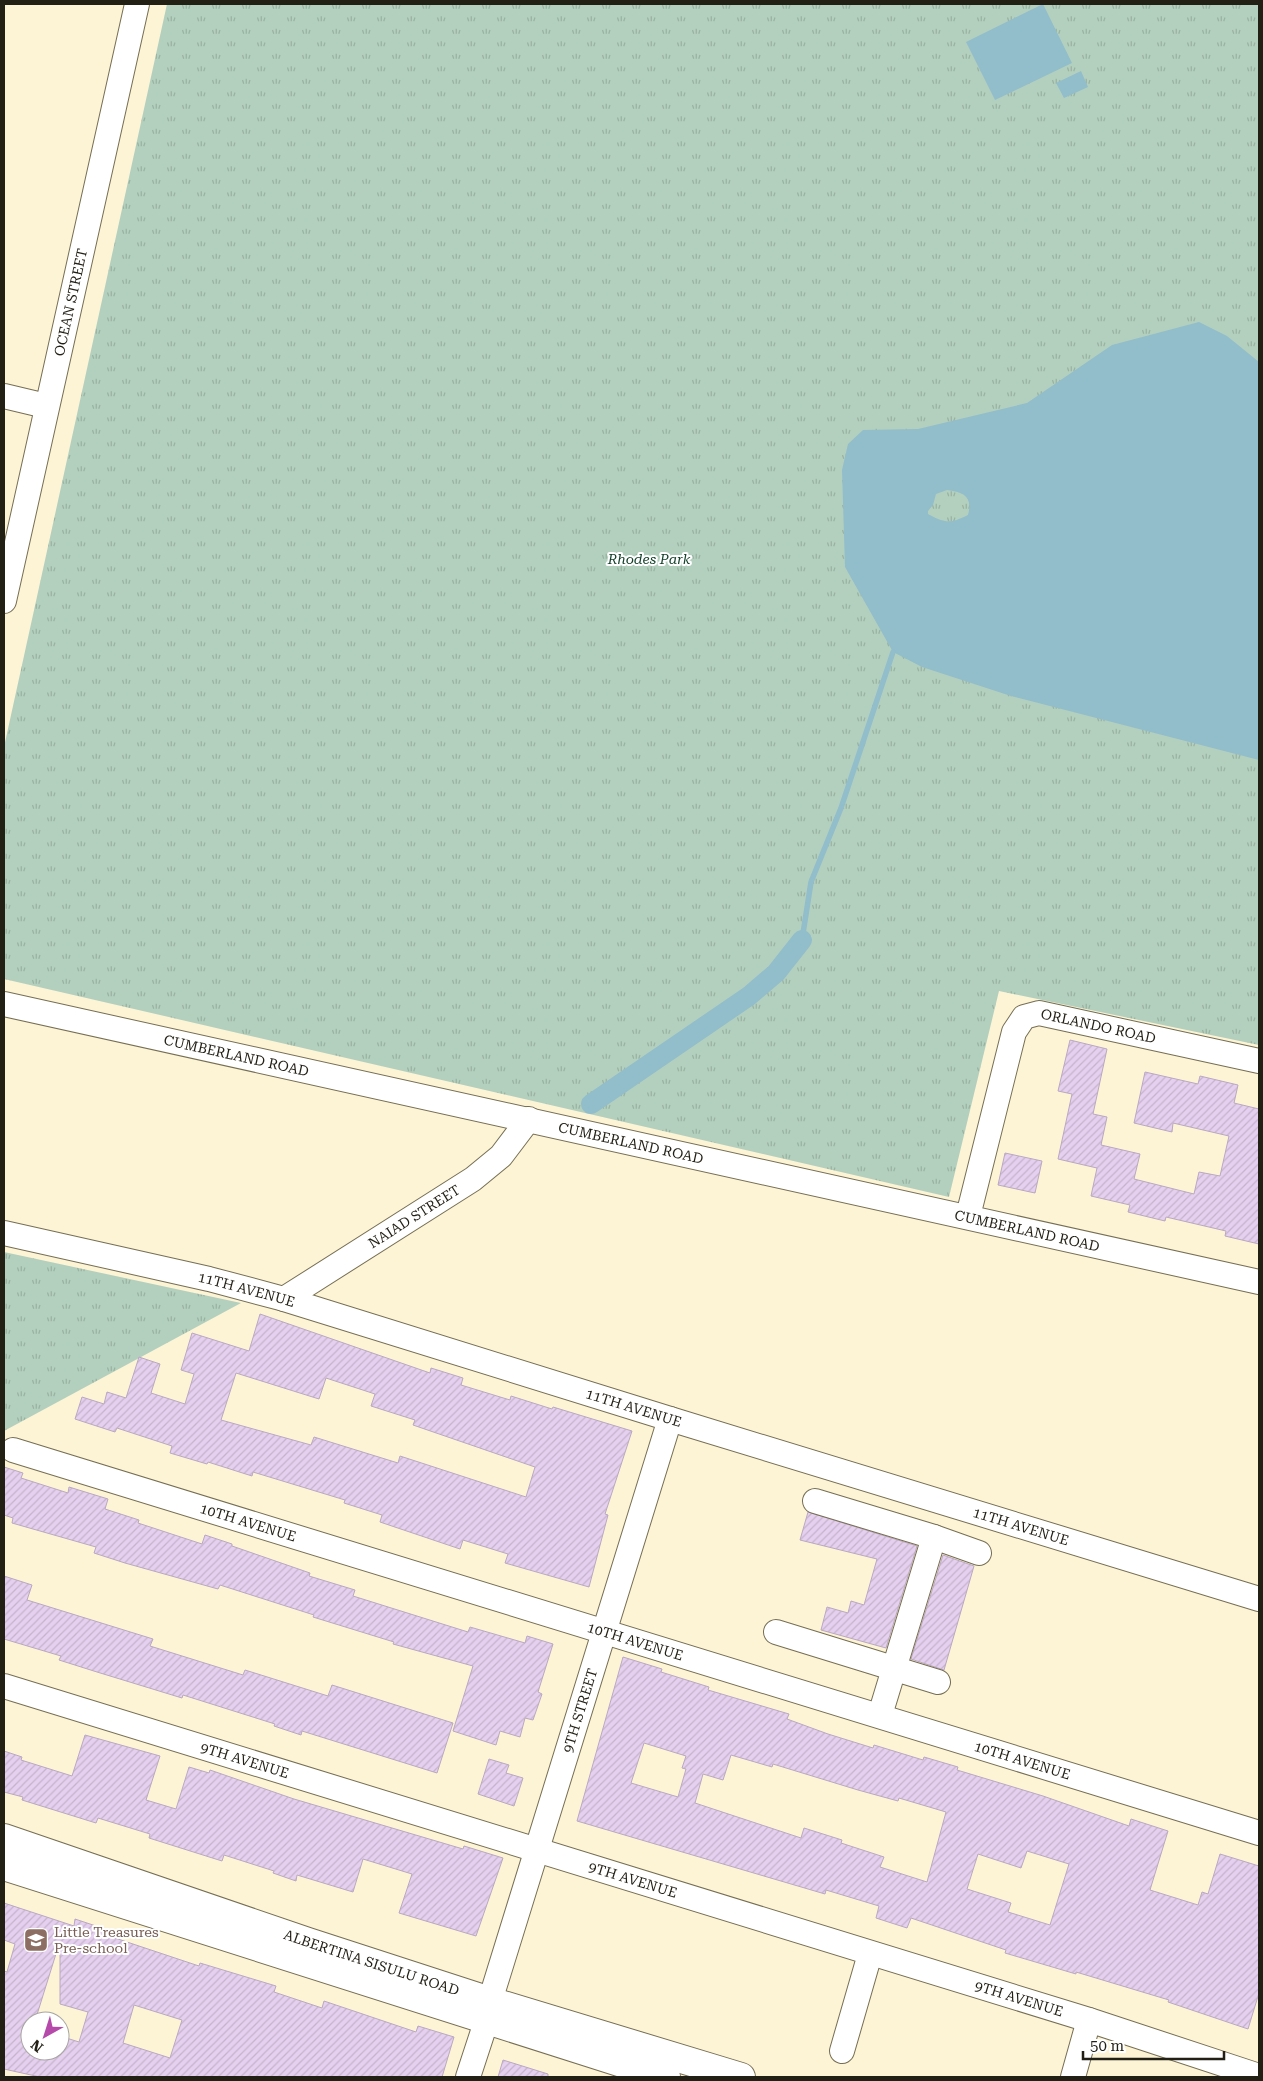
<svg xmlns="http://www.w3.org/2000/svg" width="1263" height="2081" viewBox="0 0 1263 2081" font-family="'Roboto Serif',serif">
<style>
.park{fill:url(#park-tufts)}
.water{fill:#92bdcb;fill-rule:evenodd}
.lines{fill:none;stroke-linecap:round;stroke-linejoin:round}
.stream{stroke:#92bdcb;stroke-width:5.5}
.canal{stroke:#92bdcb;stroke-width:20}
.building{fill:url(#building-hatch);stroke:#baa8c1;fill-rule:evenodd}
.minor-casing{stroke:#766e53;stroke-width:26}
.major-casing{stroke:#766e53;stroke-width:30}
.minor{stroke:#fff;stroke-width:24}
.major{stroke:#fff;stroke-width:28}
.labels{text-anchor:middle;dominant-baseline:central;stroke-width:4;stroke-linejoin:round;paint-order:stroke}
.street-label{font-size:14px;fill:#221f14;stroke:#fff}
.park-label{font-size:14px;font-style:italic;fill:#12402a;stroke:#fff}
.education-label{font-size:14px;fill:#785e54;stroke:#fff;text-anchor:start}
</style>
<defs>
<pattern id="park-tufts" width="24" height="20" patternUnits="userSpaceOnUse" patternTransform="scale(1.25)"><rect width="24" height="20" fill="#b3d0be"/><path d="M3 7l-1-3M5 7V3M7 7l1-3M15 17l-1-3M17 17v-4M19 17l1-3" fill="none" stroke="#9ab2a2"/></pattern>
<pattern id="building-hatch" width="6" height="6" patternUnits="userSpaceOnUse" patternTransform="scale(1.25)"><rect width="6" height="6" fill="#e6d0f0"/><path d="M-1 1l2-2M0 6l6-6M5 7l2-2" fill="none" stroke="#c5b2cd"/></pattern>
</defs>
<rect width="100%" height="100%" fill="#fdf4d6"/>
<path class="park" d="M167,4H1259V1045L999,991L949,1197L4,979V747Z
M4,1252L241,1303L4,1431Z"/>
<path class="water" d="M1043,4L1072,63L995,100L966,42Z
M1081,71L1088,87L1064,98L1056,83Z
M1199,322L1227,336L1259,362V760L1011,696L922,667L893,652L845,567L842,470L848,444L863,430L918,429L1027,403L1112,345ZM947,490C964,492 973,497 968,515C950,524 945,523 928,514V511L933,505L936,494Z"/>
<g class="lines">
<path class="stream" d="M802,940L811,882L841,808L893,652"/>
<path class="canal" d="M591,1104L749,996L776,973L802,940"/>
</g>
<path class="building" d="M1070,1040L1107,1049L1093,1114L1107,1117L1101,1145L1140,1154L1134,1179L1194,1194L1199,1172L1220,1176L1229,1136L1173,1123L1172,1132L1134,1123L1145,1072L1198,1084L1200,1076L1238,1085L1234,1103L1259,1109V1244L1225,1236L1226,1231L1166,1217L1165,1221L1128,1212L1130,1205L1091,1196L1097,1168L1058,1159L1072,1094L1058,1091Z
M1005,1153L1042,1161L1035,1193L998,1185Z
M260,1314L430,1373L431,1368L463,1378L461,1385L510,1400L511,1396L552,1409L553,1407L632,1431L605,1514L608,1515L589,1587L505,1563L508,1554L463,1540L460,1549L380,1522L382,1515L344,1503L345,1500L253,1472L252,1476L208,1462L207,1464L170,1453L172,1446L117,1428L115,1432L75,1419L82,1397L104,1404L107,1392L126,1398L139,1357L160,1364L151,1393L185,1404L194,1374L181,1370L192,1333L249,1351ZM236,1373L319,1399L326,1378L375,1394L371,1406L415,1420L413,1425L535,1467L526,1497L400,1456L398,1463L314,1437L311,1445L221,1420Z
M4,1467L23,1473L21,1478L68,1493L69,1487L108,1499L105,1509L139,1520L138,1523L202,1544L205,1535L232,1544V1546L310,1573L309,1576L355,1590L353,1596L468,1632L470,1627L525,1643L527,1636L553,1644L538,1692L542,1694L533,1720L525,1718L520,1737L500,1731L496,1745L453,1731L473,1666L393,1644L394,1642L313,1617L314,1615L220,1585L218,1589L125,1563L94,1553L96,1547L12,1523L13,1518L4,1515Z
M808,1512L917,1546L886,1648L821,1630L827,1607L848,1613L851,1601L864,1605L877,1559L800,1540Z
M943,1555L974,1566L944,1670L911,1659Z
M4,1576L32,1585L27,1600L153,1639L150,1646L243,1675L245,1670L328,1696L332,1685L453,1723L437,1773L302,1731L301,1735L274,1726L275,1724L183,1695L182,1698L97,1672L59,1660L61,1656L4,1639Z
M623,1657L662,1669L661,1672L709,1687L708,1690L789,1714L787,1719L828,1734L873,1748L874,1745L923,1760L924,1757L958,1767L957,1770L1043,1796L1129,1826L1131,1819L1168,1831L1150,1890L1198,1905L1202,1892L1208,1894L1220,1854L1259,1866V1993L1248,2029L1168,2002L1169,2000L1076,1972V1974L1005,1953L1006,1950L911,1918L907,1928L876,1918L879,1906L826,1890L825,1894L577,1821ZM644,1743L686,1756L682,1768L686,1769L678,1797L631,1783ZM731,1755L772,1767L773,1764L858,1790L898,1801L899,1798L946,1812L927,1882L880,1867L884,1857L841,1843L842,1840L804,1828L801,1838L695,1803L703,1774L723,1780ZM1027,1851L1069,1864L1050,1925L1008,1912L1011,1903L967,1889L978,1854L1021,1868Z
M85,1735L160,1756L146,1800L176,1809L189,1767L209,1773L210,1770L294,1799L463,1849L464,1846L503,1858L476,1936L399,1913L412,1874L363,1859L353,1892L297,1875L296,1881L273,1873L274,1871L224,1855L222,1861L149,1838L150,1834L98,1818L96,1823L22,1800L23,1797L4,1792V1751L22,1757L21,1760L72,1776Z
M489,1759L509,1765L506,1773L523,1778L514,1806L478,1794Z
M4,1903L74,1926L75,1919L108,1930L106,1935L199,1966L200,1963L276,1986L274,1992L322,2008L324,2001L416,2032L418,2026L454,2037L442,2077H40L4,2069V1971L7,1972L15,1944L4,1940ZM60,1941V2004L88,2012L79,2042L60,2036V2051H30V2021H35ZM134,2005L182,2020L170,2058L123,2043Z
M503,2060L548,2074V2077H498Z"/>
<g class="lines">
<defs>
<g id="minor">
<path d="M4,396L46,406"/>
<path id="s1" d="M4,601L137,4"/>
<path id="s2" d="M4,1004L1259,1282"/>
<path id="s3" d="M968,1216L1014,1032L1024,1017L1039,1013L1259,1061"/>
<path id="s4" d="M4,1233L209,1279L284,1299L670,1419L1259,1599"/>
<path id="s5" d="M284,1299L473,1179L501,1156L529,1119"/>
<path id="s6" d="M13,1450L1259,1833"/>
<path d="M815,1501L934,1537"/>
<path d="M776,1632L938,1682"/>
<path id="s7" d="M4,1686L1089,2020L1259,2076"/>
<path d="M880,1715L934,1537L979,1553"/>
<path id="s8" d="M490,2001L670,1419"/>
<path d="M842,2051L870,1954"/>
<path d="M468,2077L486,2022"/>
<path d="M1073,2077L1089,2020"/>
</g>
<g id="major">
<path id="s9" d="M4,1838L308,1942L490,2001L741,2077"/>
<path d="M4,1866L666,2077"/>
</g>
</defs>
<use href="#minor" class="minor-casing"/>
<use href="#major" class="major-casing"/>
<use href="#minor" class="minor"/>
<use href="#major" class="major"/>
</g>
<defs>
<symbol id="school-square" viewBox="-11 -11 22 22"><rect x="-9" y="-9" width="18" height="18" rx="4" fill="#8d6e63" stroke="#fff"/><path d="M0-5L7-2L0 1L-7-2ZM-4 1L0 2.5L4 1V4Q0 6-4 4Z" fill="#fff"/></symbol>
</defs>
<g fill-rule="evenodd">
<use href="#school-square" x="22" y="1926" width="28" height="28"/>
</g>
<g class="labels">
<g class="street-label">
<text stroke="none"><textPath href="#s1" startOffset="306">OCEAN STREET</textPath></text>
<text stroke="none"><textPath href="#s3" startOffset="284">ORLANDO ROAD</textPath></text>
<text stroke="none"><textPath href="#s2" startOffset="238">CUMBERLAND ROAD</textPath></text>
<text stroke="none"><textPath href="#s2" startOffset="642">CUMBERLAND ROAD</textPath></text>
<text stroke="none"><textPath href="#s5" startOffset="154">NAIAD STREET</textPath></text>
<text stroke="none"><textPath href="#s2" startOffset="1048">CUMBERLAND ROAD</textPath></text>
<text stroke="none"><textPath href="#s4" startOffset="249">11TH AVENUE</textPath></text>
<text stroke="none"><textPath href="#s4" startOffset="654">11TH AVENUE</textPath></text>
<text stroke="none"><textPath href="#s6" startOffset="246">10TH AVENUE</textPath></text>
<text stroke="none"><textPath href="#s4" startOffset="1059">11TH AVENUE</textPath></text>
<text stroke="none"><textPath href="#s6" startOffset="651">10TH AVENUE</textPath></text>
<text stroke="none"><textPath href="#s8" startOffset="304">9TH STREET</textPath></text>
<text stroke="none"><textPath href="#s7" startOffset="252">9TH AVENUE</textPath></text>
<text stroke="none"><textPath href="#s6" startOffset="1056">10TH AVENUE</textPath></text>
<text stroke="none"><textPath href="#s7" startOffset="658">9TH AVENUE</textPath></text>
<text stroke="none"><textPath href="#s9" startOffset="388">ALBERTINA SISULU ROAD</textPath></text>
<text stroke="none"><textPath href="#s7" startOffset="1062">9TH AVENUE</textPath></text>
</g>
<g class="park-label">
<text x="649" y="559">Rhodes Park</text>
</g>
<g class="education-label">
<text x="54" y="1932">Little Treasures<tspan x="54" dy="16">Pre-school</tspan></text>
</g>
</g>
<rect width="1263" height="2081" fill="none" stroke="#221f14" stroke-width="10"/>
<g transform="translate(45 2036) rotate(219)"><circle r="24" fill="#ffffff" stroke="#a7a5a1"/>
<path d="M0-4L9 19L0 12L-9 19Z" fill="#b54aab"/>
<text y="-8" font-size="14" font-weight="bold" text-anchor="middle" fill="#221f14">N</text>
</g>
<path d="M1083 2051v8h141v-8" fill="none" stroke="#221f14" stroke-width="2.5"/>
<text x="1090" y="2051" font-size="15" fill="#221f14" stroke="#ffffff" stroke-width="4" paint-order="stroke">50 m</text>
</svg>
